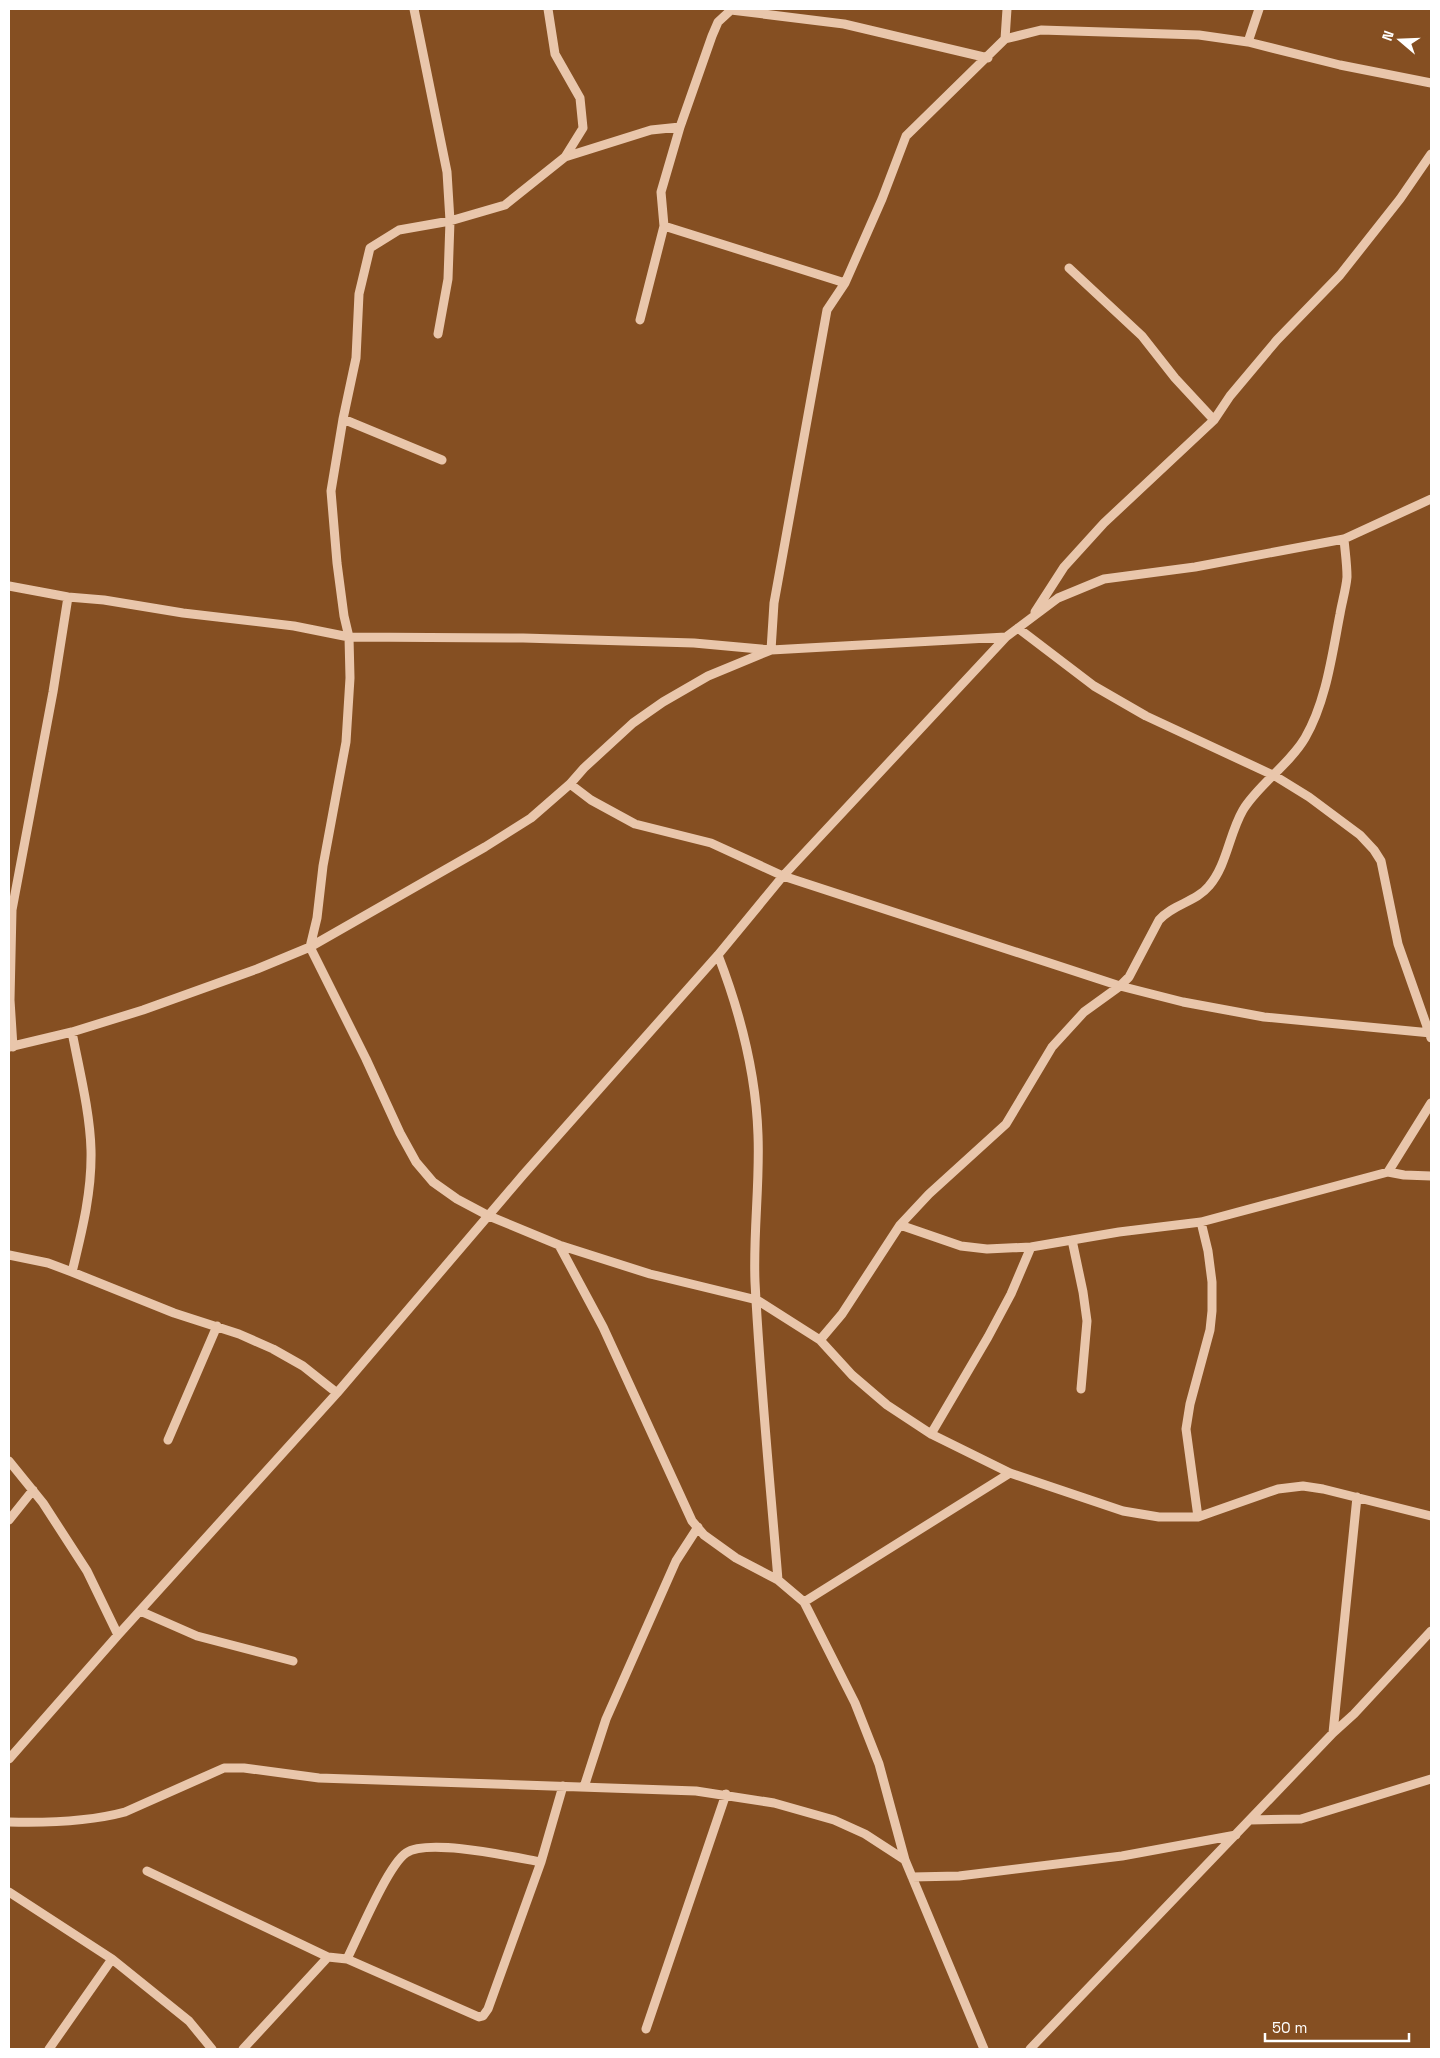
<svg xmlns="http://www.w3.org/2000/svg" width="1440" height="2058" viewBox="0 0 1440 2058" font-family="'Space Grotesk',sans-serif">
<style>
.lines{fill:none;stroke-linecap:round;stroke-linejoin:round}
.minor{stroke:#e9c6ab;stroke-width:9}
</style>
<rect width="100%" height="100%" fill="#854f22"/>
<g class="lines">
<path class="minor" d="M414,9L447,172L450,221L448,279L438,334
M548,9L555,54L580,98L583,128L565,157
M1005,39L1041,30L1199,35L1248,42L1340,65L1431,83
M1248,42L1259,9
M680,127L651,130L565,157L505,205L450,221L399,230L370,248L359,294L356,358L343,419L331,491L337,563L344,616L349,637L350,678L346,742L323,866L317,918L310,947L366,1059L400,1133L416,1162L433,1182L457,1199L489,1216L559,1245L603,1327L692,1521L704,1535L736,1558L778,1580L804,1602L855,1703L879,1764L905,1860
M664,226L845,283
M1069,268L1142,336L1175,378L1214,420
M640,320L664,226L661,192L680,127L712,36L718,22L731,10L844,24L988,58
M343,419L442,460
M9,586L68,597L104,600L183,613L294,626L349,637L523,638L694,643L771,650L1006,637
M1035,612L1064,567L1104,523L1214,420L1230,396L1277,340L1340,275L1400,199L1431,154
M1018,628L1094,686L1146,716L1275,776L1309,797L1360,835L1374,850L1381,861L1398,944L1431,1038
M570,784L591,800L635,824L711,843L783,876L1120,986L1183,1002L1264,1017L1431,1033
M718,955C740,1012 756,1074 758,1135C760,1184 753,1233 755,1282C760,1381 770,1481 778,1580
M72,1032C79,1069 90,1112 91,1150C92,1192 82,1231 72,1272
M9,1047L72,1032L143,1010L257,969L310,947L485,847L531,818L570,784L584,768L633,723L663,702L708,676L771,650L774,603L827,310L845,283L882,199L906,136L1005,39L1007,9
M13,1047L10,1000L12,910L53,692L68,597
M1388,1172L1431,1103
M900,1225L961,1246L987,1249L1031,1247L1119,1232L1201,1222L1388,1172L1404,1175L1431,1176
M1072,1240L1083,1292L1087,1321L1081,1389
M559,1245L650,1274L757,1300L820,1340L852,1375L887,1405L931,1434L1010,1473L1123,1511L1159,1517H1198L1278,1489L1303,1486L1323,1489L1431,1516
M9,1255L48,1263L72,1272L174,1313L239,1334L273,1349L303,1366L337,1393
M820,1340L842,1314L900,1225L929,1194L1006,1124L1052,1047L1084,1012L1120,986L1129,977L1159,920C1173,904 1196,902 1209,886C1227,865 1229,834 1243,810C1258,785 1289,765 1305,738C1326,702 1332,655 1340,614C1342,602 1346,589 1347,577C1347,564 1345,551 1344,539
M931,1434L988,1337L1011,1294L1031,1247
M168,1440L217,1326
M9,1461L43,1503L87,1571L118,1635
M1198,1517L1186,1429L1190,1404L1210,1330L1212,1311V1282L1208,1251L1201,1222
M9,1520L33,1490
M804,1602L1010,1473
M140,1611L197,1636L293,1661
M1333,1733L1357,1497
M9,1759L118,1635L337,1393L523,1175L718,955L783,876L1006,637L1058,598L1104,579L1195,567L1344,539L1431,499
M584,1787L606,1719L676,1561L698,1527
M1250,1820L1301,1819L1431,1779
M9,1822C47,1823 88,1822 125,1812L224,1768H244L319,1778L696,1791L774,1803L834,1820L865,1834L905,1860L984,2049
M147,1871L328,1957L347,1959L479,2017L483,2016L488,2009L541,1862L563,1786
M912,1877L959,1876L1122,1856L1236,1835
M9,1892L112,1959L189,2021L212,2049
M347,1959C358,1937 388,1865 406,1853C428,1838 513,1857 541,1862
M646,2029L726,1794
M49,2049L112,1959
M243,2049L328,1957
M1030,2049L1333,1733L1354,1714L1431,1631"/>
</g>
<rect width="1440" height="2058" fill="none" stroke="#ffffff" stroke-width="20"/>
<g transform="translate(1400 40) rotate(289)" stroke="#854f22" stroke-width="4" paint-order="stroke">
<path d="M0-4L9 19L0 12L-9 19Z" fill="#ffffff"/>
<text y="-8" font-size="14" font-weight="bold" text-anchor="middle" fill="#ffffff">N</text>
</g>
<path d="M1265 2033v8h144v-8" fill="none" stroke="#ffffff" stroke-width="2.5"/>
<text x="1272" y="2033" font-size="15" fill="#ffffff" stroke="#854f22" stroke-width="4" paint-order="stroke">50 m</text>
</svg>
